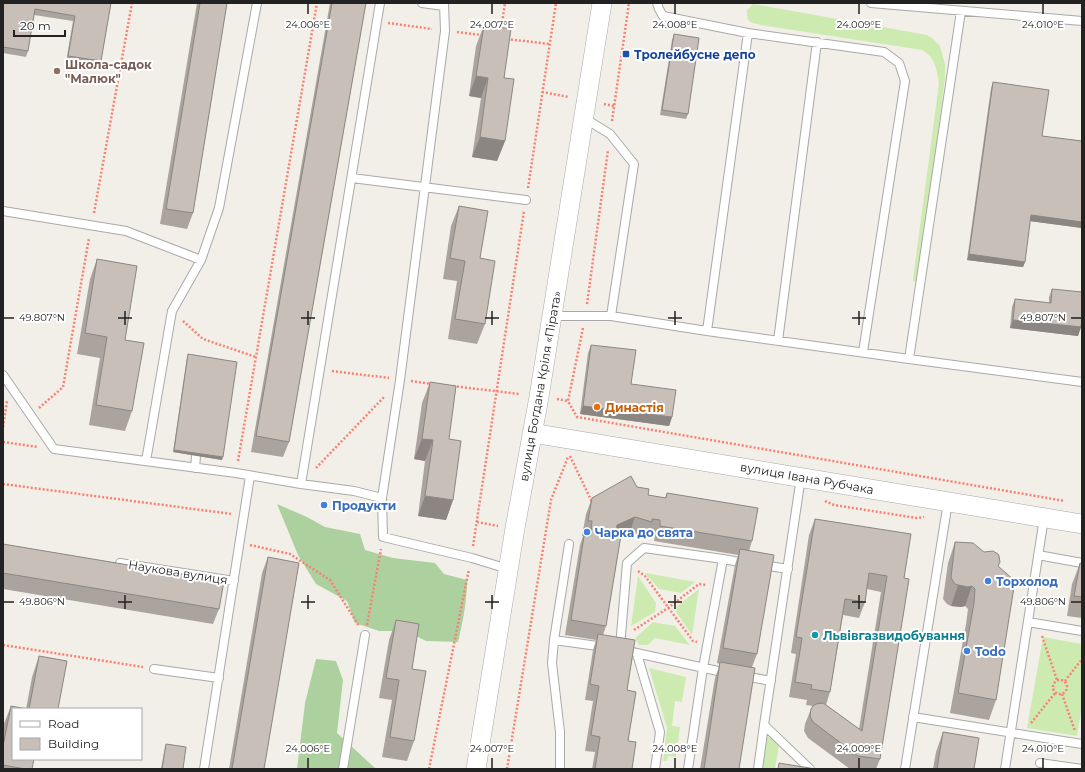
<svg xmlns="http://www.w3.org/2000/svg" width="1085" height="772" viewBox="0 0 1085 772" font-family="Montserrat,sans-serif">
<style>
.grass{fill:#cdebb0}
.forest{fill:#add19e}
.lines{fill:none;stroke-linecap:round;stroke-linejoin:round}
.service-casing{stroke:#a9a9a9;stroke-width:10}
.tertiary-casing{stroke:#a9a9a9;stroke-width:20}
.path{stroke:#fa8072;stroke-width:2.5;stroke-dasharray:2 2;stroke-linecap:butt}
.service{stroke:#fff;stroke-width:8}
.tertiary{stroke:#fff;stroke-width:19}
.wall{fill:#aba49e;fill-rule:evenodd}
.shaded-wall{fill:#8b8681}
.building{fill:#c7bfb8;stroke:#8b8681}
.ticks{fill:none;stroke:#222;stroke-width:1.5}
.transit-dot{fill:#1a4fb4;stroke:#fff;stroke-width:1.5}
.education-dot{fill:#8d6e63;stroke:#fff;stroke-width:1.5}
.food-dot{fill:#e8710a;stroke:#fff;stroke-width:1.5}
.shop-dot{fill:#3f7fe0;stroke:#fff;stroke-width:1.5}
.culture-dot{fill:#0f9aa8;stroke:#fff;stroke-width:1.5}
.labels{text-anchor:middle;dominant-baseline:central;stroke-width:4;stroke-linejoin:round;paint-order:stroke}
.transit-label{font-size:12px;font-weight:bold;fill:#164399;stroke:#fff;text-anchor:start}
.education-label{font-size:12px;font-weight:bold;fill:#785e54;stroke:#fff;text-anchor:start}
.street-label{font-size:12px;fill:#222;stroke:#fff}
.food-label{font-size:12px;font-weight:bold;fill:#c56008;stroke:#fff;text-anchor:start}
.shop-label{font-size:12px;font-weight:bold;fill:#366cbe;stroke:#fff;text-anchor:start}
.culture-label{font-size:12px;font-weight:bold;fill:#0d838f;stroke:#fff;text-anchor:start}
.ticks-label{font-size:10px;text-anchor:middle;fill:#222;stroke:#fff;stroke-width:4;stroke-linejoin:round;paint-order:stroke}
</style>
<rect width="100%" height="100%" fill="#f2efe9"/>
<path class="grass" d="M753,4L927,35L932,38L940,46L945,64V78L935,157L916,282L913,281V279L939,83C937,70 935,57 922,50L761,25C749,22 747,23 747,10Z
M645,573H646L695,582L681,593L659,589Z
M638,576L656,603L655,612L631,626Z
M699,589L692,635L676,612L677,606Z
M653,622L675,626L690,645L655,638L648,645H639L635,638Z
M1043,637L1082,644V707L1077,736L1027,728Z
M649,668L686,677L682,702L675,701L672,726L680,727L676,757L668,756L667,761H663L667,728Z
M767,737L780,739L775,769H762Z"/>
<path class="forest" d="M277,504L307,517L325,527L360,534L365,550L393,558L435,563L444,574L467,580C467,601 463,621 458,642L426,641L406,631H379L355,623L347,601L316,584L298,555Z
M316,659L336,661L343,680L337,733L376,769H297L305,703Z"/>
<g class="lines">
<defs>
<path id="service" d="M422,3L444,6
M657,3L659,9L663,16L748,33L884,52L899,63L905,81L863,352
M871,3L1082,21
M584,118L610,134L634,164L611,316
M352,178L526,200
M3,211L126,231L201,260
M552,316H611L707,331L909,359L1082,382
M707,331L748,33
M778,341L817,42
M909,359L961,11
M3,375L54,449L236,473L301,484L354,491L382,498L383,537L472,558L508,569
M146,461L172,311L201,260L219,208L257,3
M195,468L196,456
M801,477L764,725L810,769
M301,484L380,3
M382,498L400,380L445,31L444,3
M569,544L554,640L605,647
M1038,555L1082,563
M120,563L234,581
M763,565L788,569
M1028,622L1082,631
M554,640L552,663L560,732V769
M620,647L627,563L644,548L723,559
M623,650L727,673
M637,654L660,732L655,769
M154,669L219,678
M744,676L771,681
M913,717L1082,744
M1040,763L1082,769
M204,769L250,476
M343,769L365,635
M688,769L703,668L723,559L745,563
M758,769L764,725
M905,769L948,502
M1005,769L1044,518"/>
<path id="tertiary" d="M532,433L1082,524
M476,769L515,528L539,397L602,3"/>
</defs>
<use href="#service" class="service-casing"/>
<use href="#tertiary" class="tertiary-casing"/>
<path class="path" d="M388,23L432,29
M501,30L505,3
M457,32L482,35
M507,39L550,44
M542,92L569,97
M604,104L614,106
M612,121L629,3
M528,188L556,3
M94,213L132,3
M587,304L608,150
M183,321L203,339L256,357
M583,328L568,401L577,417L1065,501
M332,371L389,378
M411,381L432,384
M453,386L519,394
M557,399L568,401
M39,408L63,387L89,238
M3,427L7,401
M3,442L38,447
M570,456L592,502
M238,461L317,3
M316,468L385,396
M3,484L232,514
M825,501L834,505L917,518L924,517
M477,522L498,526
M250,545L290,554L330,580L359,626
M473,546L524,211
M638,571L645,576L693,641L697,642
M367,625L381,549
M634,630L668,608L699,584L706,585
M1042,636L1057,680
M3,645L143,667
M1053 687a7 7 0 1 1 14 0a7 7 0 1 1-14 0Z
M1065,681L1082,659
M1062,694L1075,731
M1031,723L1056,692
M429,769L469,569
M507,769L551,500L568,457"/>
<use href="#service" class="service"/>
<use href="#tertiary" class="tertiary"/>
</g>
<path class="wall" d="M3,3H111L101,61L99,67L66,62L73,21L34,15L28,51L26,57L3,53Z
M197,3H227L193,213L187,229L160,224Z
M330,3H366L289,442L283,457L251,452Z
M484,25L504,78L505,141L497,161L472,157L481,98L469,96L476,46Z
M674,34L688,114L686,119L660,115L672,40Z
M993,82L1042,136L1082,141V228L1030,221L1025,262L1023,267L967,260L991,88Z
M459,206L480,258L485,324L477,344L448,339L457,281L443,279L451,226Z
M97,259L125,340L132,411L125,431L89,425L100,358L77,354L90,279Z
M1052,289L1081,327L1078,336L1010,328L1012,307L1015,299L1049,303V297Z
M591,345L631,384L672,417L669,426L580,414L588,353Z
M188,354L222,460L173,452L187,357Z
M430,382L449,439L453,500L446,520L418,516L425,461L414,459L422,403Z
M637,487L648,495L665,498L667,493L752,541L749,551L757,654L752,667L739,769H700L715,678L720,664L717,663L735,565L738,555L654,541L655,535L647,534L646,537L630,532L621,536L606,626L603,635L627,690L628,741L632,769H592L595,752L585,751L593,701L585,700L593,650L596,640L565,635L580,545L583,536H582L586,514L592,498Z
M815,519L904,578L880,759L876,769H850L808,738L804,731L805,724L811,709L813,706L806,705L807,700L789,697L796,654L791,653L809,535ZM867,589L881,592L859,729L826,705L830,692L843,615L859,618L865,602Z
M955,542L998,566L996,700L989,720L950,713L966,624L968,609L965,606L961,607L951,606L947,604L943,599L948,563Z
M3,544L219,609L213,624L3,589Z
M268,557L264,769H229L262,573Z
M1080,563L1082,564V618L1067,616L1072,584Z
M396,620L412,669L414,741L407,761L382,757L392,700L379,698L389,640Z
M39,656L58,709H13L32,769H3V726L11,706L26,709L32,677Z
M943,732L974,769H933L936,752Z
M166,744L183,769H161L165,747Z"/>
<path class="shaded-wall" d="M476,76L488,78L481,98L469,96Z
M480,137L505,141L497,161L472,157Z
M1031,215L1082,222V228L1029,221Z
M969,254L1025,262L1023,267L967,260Z
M1013,320L1081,327L1078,336L1010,328Z
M583,406L672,417L669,426L580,414Z
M422,439L433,440L425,461L414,459Z
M174,450L223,457L222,460L173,452Z
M425,496L453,500L446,520L418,516Z
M635,517L630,532L612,540L617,525Z
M958,585L972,586L965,606L961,607L951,606Z"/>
<path class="building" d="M4,3H111L101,61L68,56L75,16L35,9L28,51L3,47V7Z
M200,3H227L193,213L166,209Z
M332,3H366L289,442L256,436Z
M484,25L511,29L504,78L514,79L505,141L480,137L488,78L476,76Z
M674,34L699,38L688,114L662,110Z
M993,82L1049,90L1042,136L1082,141V222L1031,215L1025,262L969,254Z
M459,206L488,211L480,258L495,261L485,324L455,319L465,261L450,258Z
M97,259L137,266L125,340L144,343L132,411L96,405L107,337L85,333Z
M1052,289L1082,292V318L1081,327L1013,320L1015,299L1051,303Z
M591,345L636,350L631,384L676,390L672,417L583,406Z
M188,354L237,362L223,457L174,450Z
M430,382L456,386L449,439L461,441L453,500L425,496L433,440L422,439Z
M631,476L637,487L649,489L648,495L666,498L667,493L758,508L752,541L660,526V520L652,519V522L635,517L617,525L616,534L621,535L606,626L571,620L585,530L591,531L592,521H588L592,498Z
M815,519L911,534L904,578L909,579L880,759L858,756L813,722L810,716L811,709L813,706L816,704L823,703L826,705L862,731L887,576L869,573L865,602L845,599L830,692L811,689L812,685L795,682L802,638L796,637Z
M955,542L973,543L984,552L993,551L998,554L999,556L1000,562L998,566L1015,581L996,700L958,693L974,603L975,589L972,586L968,587L958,585L955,584L951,578Z
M3,544L224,581L219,609L3,573Z
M740,549L774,555L757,654L723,648Z
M268,557L299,563L264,769H232Z
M1080,563L1082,564V597L1074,596Z
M396,620L419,624L412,669L426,671L414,741L390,737L399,680L386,678Z
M598,634L635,640L627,690L636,692L628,741L636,742L632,769H595L600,737L591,735L599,686L590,684Z
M39,656L67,661L58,709H29Z
M720,662L755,668L739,769H704Z
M11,706L27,709H13V759H34L32,769H25L3,765V746Z
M943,732L979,738L974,769H937Z
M166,744L186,747L183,769H162Z
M779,763L816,769H778Z"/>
<path class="ticks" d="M308,4V14M492,4V14M675,4V14M859,4V14M1043,4V14M125,311V325M308,311V325M492,311V325M675,311V325M859,311V325M4,318H14M118,318H132M301,318H315M485,318H499M668,318H682M852,318H866M1071,318H1081M125,595V609M308,595V609M492,595V609M675,595V609M859,595V609M4,602H14M118,602H132M301,602H315M485,602H499M668,602H682M852,602H866M1071,602H1081M308,758V768M492,758V768M675,758V768M859,758V768M1043,758V768"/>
<rect class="transit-dot" x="622" y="50" width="8" height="8" rx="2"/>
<circle class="education-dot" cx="57" cy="71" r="4"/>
<circle class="food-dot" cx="597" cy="407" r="4"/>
<g class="shop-dot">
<circle cx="324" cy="505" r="4"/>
<circle cx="587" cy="532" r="4"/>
<circle cx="988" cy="581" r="4"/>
<circle cx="967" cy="651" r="4"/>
</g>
<circle class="culture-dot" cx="815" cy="635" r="4"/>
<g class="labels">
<g class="transit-label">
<text x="634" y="54">Тролейбусне депо</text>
</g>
<g class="education-label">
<text x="65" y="64">Школа-садок<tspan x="65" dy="14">"Малюк"</tspan></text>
</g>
<g class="street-label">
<text transform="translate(540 386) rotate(-80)">вулиця Богдана Кріля «Пірата»</text>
<text transform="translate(807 478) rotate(10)">вулиця Івана Рубчака</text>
<text transform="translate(178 572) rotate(9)">Наукова вулиця</text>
</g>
<g class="food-label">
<text x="605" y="407">Династія</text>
</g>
<g class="shop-label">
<text x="332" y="505">Продукти</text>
<text x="595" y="532">Чарка до свята</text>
<text x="996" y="581">Торхолод</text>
<text x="975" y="651">Todo</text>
</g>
<g class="culture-label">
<text x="823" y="635">Львівгазвидобування</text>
</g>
</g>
<g class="ticks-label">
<text x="308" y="28">24.006°E</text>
<text x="492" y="28">24.007°E</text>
<text x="675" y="28">24.008°E</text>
<text x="859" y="28">24.009°E</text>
<text x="1043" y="28">24.010°E</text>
<text x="42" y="321">49.807°N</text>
<text x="1043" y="321">49.807°N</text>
<text x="42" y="605">49.806°N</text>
<text x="1043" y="605">49.806°N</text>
<text x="308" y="752">24.006°E</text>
<text x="492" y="752">24.007°E</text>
<text x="675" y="752">24.008°E</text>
<text x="859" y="752">24.009°E</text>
<text x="1043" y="752">24.010°E</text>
</g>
<rect width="1085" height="772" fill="none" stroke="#222222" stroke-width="8"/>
<rect x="12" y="708" width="130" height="52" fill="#ffffff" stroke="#a7a7a7"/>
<rect x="20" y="721" width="20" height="6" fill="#ffffff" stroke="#a7a7a7"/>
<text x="48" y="728" font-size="12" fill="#222222">Road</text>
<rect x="20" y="738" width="20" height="12" fill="#c7bfb8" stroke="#a7a7a7"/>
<text x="48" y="748" font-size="12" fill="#222222">Building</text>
<path d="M14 30v6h51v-6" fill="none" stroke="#222222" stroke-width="2"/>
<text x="20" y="30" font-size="12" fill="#222222" stroke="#ffffff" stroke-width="3" paint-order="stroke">20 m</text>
</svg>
